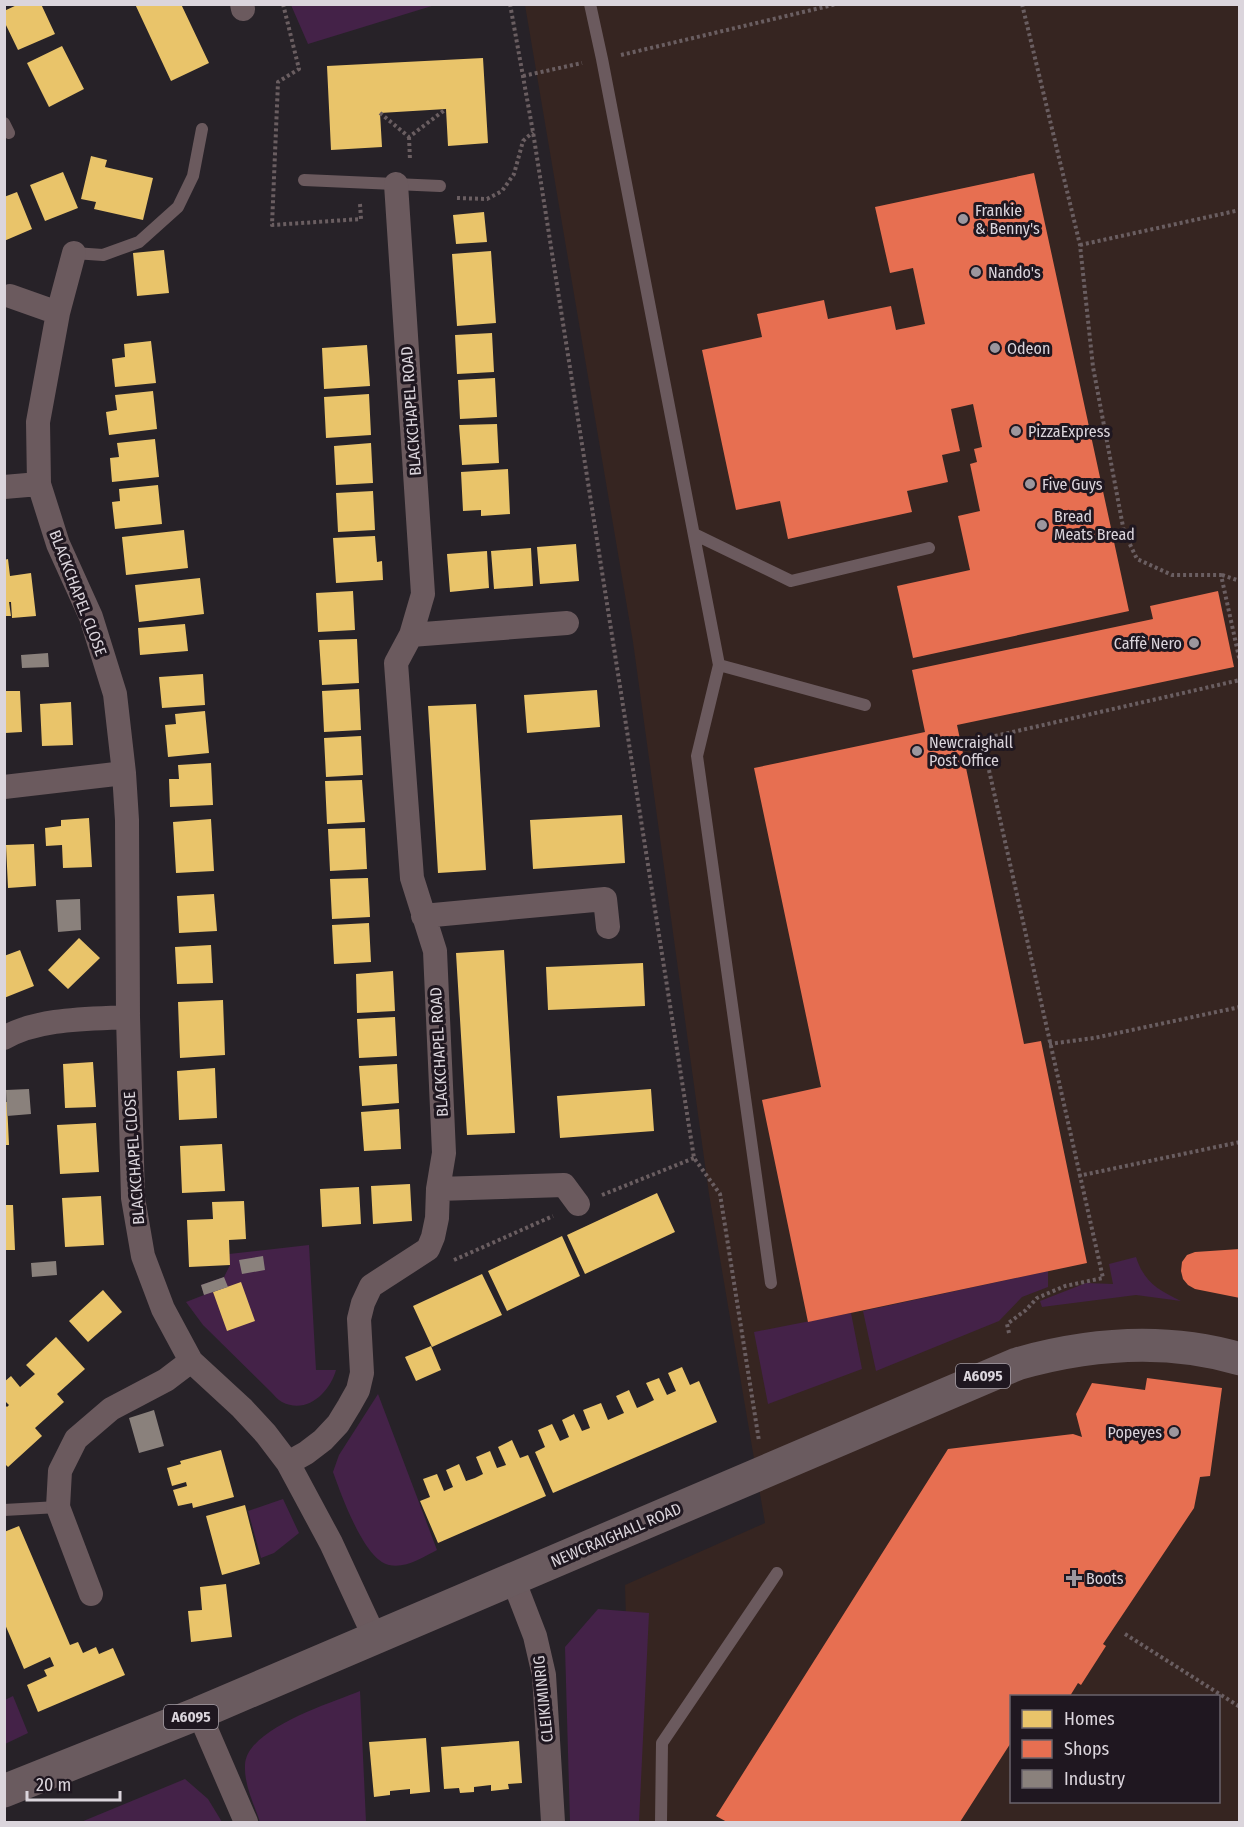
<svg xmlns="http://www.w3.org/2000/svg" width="1244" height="1827" viewBox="0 0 1244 1827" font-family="'Fira Sans Condensed',sans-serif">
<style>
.commercial{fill:#362521;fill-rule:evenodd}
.green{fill:#442248}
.homes{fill:#e9c46a}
.shops{fill:#e76f51}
.industry{fill:#8a817c}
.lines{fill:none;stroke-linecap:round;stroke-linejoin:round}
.path{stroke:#6a5e61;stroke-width:4;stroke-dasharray:3 3;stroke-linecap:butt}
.lane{stroke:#6b5a5e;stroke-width:12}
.street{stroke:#6b5a5e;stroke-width:24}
.primary{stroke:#6a5b5f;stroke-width:33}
.poi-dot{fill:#9c969d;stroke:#1f1720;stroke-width:2}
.labels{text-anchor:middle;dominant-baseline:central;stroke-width:6;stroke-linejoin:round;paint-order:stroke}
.shield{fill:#1f1720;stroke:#a39ca4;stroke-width:1.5}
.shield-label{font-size:15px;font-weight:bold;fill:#dbd5dc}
.poi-label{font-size:16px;fill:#dbd5dc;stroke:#1f1720;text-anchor:start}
.street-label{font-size:16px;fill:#dbd5dc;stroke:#1f1720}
</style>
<rect width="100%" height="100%" fill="#272228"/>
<path class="commercial" d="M525,5H1239V1822H632L625,1585L765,1523L709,1194L633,642ZM1012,1696H1218V1802H1012Z"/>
<path class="green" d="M291,5H435L308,44Z
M309,1245L316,1370H336C330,1392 307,1415 282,1402C278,1400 274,1395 271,1392L203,1325L186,1302L204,1295L201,1285L224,1277L230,1265L229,1254Z
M1136,1257C1144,1282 1158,1290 1181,1301L1136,1295L1042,1307L1040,1301L1086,1283L1113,1284L1109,1264Z
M1048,1271V1287L1022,1297L999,1321L876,1371L863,1311Z
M851,1313L862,1369L768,1404L754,1332Z
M378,1394L437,1550C423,1557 405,1569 389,1565C364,1560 341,1494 333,1472L339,1455Z
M283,1499L299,1533L274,1553L261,1558L248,1511Z
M598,1609L649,1613L639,1822H570L565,1647Z
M360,1691L366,1822H260C254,1804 244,1785 245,1765C246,1729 331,1703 360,1691Z
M13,1696L28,1733L5,1744V1700Z
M185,1779L208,1799L222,1822H81Z"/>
<path class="homes" d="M19,4H41L55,34L18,50L4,21V11Z
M135,4H181L209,63L171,81Z
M62,46L84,89L49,107L27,63Z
M483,58L488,143L448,146L446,109L380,113L382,147L331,150L327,66Z
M91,156L107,160L105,167L153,178L143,220L94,209L96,202L81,199Z
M63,172L78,208L45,221L30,185Z
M17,192L32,229L4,241V197Z
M484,212L487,242L456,244L453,215Z
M164,250L169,293L137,296L133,253Z
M491,251L496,323L457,326L452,254Z
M492,333L494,372L457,374L455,335Z
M151,341L156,383L115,387L112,359L125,357L124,344Z
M367,345L370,386L324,389L322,348Z
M495,378L497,417L460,419L458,380Z
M153,391L157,429L109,435L106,412L117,410L115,395Z
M369,394L371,435L326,438L324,397Z
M497,424L499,463L462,465L459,425Z
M155,439L159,477L112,482L110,458L119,457L117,443Z
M371,443L373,483L336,485L334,446Z
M508,469L510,514L481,516V510L463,511L461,472Z
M158,485L162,524L115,529L112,502L120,501L119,489Z
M373,491L375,530L338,532L336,493Z
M184,530L188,568L126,575L122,537Z
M375,536L377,562L382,561L383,580L336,583L333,538Z
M576,544L579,581L540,584L537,547Z
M531,548L533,586L494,589L491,551Z
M487,551L489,588L450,592L447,554Z
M8,559L10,576L31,573L36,616L12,618L11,602H9L11,616H4V560Z
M200,578L204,614L139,622L135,585Z
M353,591L355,630L318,632L316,593Z
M185,624L188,651L140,655L138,628Z
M357,639L359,683L322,685L319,640Z
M203,674L205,705L162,708L159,677Z
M359,689L361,730L324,732L322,691Z
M597,690L600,727L527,733L524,695Z
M5,691H20L22,732L5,733Z
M71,702L73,745L42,746L40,704Z
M476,704L486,870L438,873L428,706Z
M205,711L209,753L168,757L165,725L176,724L175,714Z
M361,736L363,775L326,777L324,738Z
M211,763L213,805L170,807L169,779H179L178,765Z
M362,780L365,822L327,824L325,781Z
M622,815L625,863L533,869L530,820Z
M89,818L92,867L63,868L62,845L46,846L45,828L61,826V820Z
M211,819L214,871L176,873L173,822Z
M365,828L367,869L330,871L328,829Z
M34,844L36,886L8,888L6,845Z
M368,878L370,917L332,919L330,879Z
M214,894L217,931L179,933L177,896Z
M369,923L371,962L334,964L332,925Z
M79,938L100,958L68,989L48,970Z
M211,945L213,983L177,984L175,947Z
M20,950L34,986L4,998V956Z
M504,950L515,1133L467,1135L456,953Z
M643,963L645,1006L548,1010L546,967Z
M393,971L395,1011L357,1013L356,974Z
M223,1000L225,1055L180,1058L178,1002Z
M395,1017L397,1056L359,1058L357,1019Z
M93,1062L96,1107L65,1108L63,1064Z
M397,1064L399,1103L362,1106L359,1066Z
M215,1068L217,1118L179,1120L177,1071Z
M651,1089L654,1131L560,1138L557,1096Z
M4,1102H7L9,1145H4Z
M399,1109L401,1149L364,1151L361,1112Z
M96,1123L99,1172L60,1174L57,1125Z
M222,1144L225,1191L182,1193L180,1146Z
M410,1184L412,1221L373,1224L371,1186Z
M359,1187L361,1224L322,1227L320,1189Z
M657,1193L675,1232L585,1274L567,1235Z
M101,1196L104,1245L65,1247L62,1198Z
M244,1201L246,1239L229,1240L230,1265L189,1267L187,1220L213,1219L212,1202Z
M4,1205H13L15,1250H4Z
M562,1236L580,1276L507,1311L488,1271Z
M482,1274L502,1315L432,1347L413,1306Z
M241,1282L255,1321L227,1331L213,1292Z
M103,1290L122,1312L88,1342L69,1321Z
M56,1337L85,1369L57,1394L64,1402L35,1428L42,1436L8,1467L4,1463V1404L7,1407L9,1405L4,1400V1382L11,1376L20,1387L35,1374L26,1365Z
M431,1346L441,1370L416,1381L405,1357Z
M682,1367L690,1385L699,1381L717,1422L553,1493L535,1452L545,1447L538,1430L552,1424L560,1441L569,1437L562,1420L574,1414L582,1431L590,1428L583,1410L601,1403L608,1420L624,1413L616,1396L629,1390L637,1408L646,1404L654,1400L646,1383L659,1378L667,1395L676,1391L668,1373Z
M512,1440L520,1458L528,1455L546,1496L438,1543L420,1501L430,1497L423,1479L437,1474L444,1491L453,1487L446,1470L459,1464L466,1481L475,1478L483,1474L476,1457L490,1451L497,1468L506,1465L498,1447Z
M221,1450L234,1497L193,1508L192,1503L178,1506L173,1490L187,1486L186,1482L172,1486L167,1468L181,1464L180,1461Z
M245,1505L260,1564L222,1575L206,1516Z
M19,1526L70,1645L78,1642L83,1653L96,1647L99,1654L113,1648L125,1675L38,1712L27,1685L47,1676L44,1670L54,1666L50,1657L24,1669L4,1622V1532Z
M226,1584L232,1637L191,1642L188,1611L202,1610L200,1587Z
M426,1738L430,1792L410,1794V1789L390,1791V1795L374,1797L369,1742Z
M519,1741L522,1783L508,1784L509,1789L491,1791V1785L474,1787V1792L460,1793L459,1788L444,1789L441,1747Z"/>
<path class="shops" d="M1034,173L1129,611L913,658L897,586L970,570L958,516L980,511L970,464L977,462L974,449L982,447L973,404L951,409L960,451L942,455L948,482L907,491L912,512L788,539L780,501L736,510L702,350L762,337L757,314L824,300L828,319L891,306L896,330L925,324L913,268L890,273L875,207Z
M1218,591L1234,667L957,725L1024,1044L1041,1041L1087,1263L808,1322L762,1100L821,1087L754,768L925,732L912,670L1153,619L1150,606Z
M1240,1249V1298L1195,1289L1188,1285L1183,1279L1181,1271L1182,1262L1187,1255L1195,1252Z
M1147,1378L1222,1388L1210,1476L1200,1477L1194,1508L1103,1644L1106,1646L1081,1685L1078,1683L1070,1696H1012V1741L960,1822H727L716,1816L948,1449L1073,1434L1082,1437L1076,1414L1092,1383L1145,1390Z"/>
<path class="industry" d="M48,653L49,667L22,668L21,655Z
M80,899L81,930L58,932L56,900Z
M29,1089L31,1114L7,1116L6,1090Z
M263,1256L265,1270L242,1274L239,1260Z
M56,1261L57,1275L32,1277L31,1263Z
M224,1277L228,1287L204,1295L201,1285Z
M154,1410L164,1446L139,1453L129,1418Z"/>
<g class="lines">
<path class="path" d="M283,4L299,69L278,82L272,225L361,219L360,204
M510,4L533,132L694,1158L720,1194L759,1441
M1022,4L1080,245L1093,367L1124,532L1137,559L1172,575H1221L1240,662
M621,55L837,4
M523,76L582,63
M380,113L409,137L446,109
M409,137L410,160
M457,198L487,199L502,191L514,174L523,141L533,132
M1080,245L1240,210
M1222,575L1240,581
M1049,1044L1094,1038L1240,1007
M1078,1176L1240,1142
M602,1195L694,1158
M454,1260L553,1216
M1009,1333L1007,1324L1026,1310L1037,1298L1065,1286L1103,1278L982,739L1240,680
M1125,1634L1240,1707"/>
<path class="lane" d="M590,4L602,59L719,665L697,756L771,1283
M4,123L9,133
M304,180L440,186
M74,253L103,255L139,242L178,207L193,176L202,129
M694,534L791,581L929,548
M719,665L865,705
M4,1510L58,1507
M661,1822L662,1743L777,1573"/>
<path class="street" d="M242,4L243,9
M74,253L58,313L38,422L39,484L58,544L91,617L115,694L124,773L127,820L128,1017L133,1198L143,1256L163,1309L191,1361L242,1408L266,1434L288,1463L331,1543L375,1638
M10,296L58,313
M4,487L39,484
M411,635L567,623
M4,787L124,773
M423,916L605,899L608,927
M4,1038C38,1018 89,1019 128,1017
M438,1189L564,1185L578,1204
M288,1463L306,1453L323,1440L338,1424L349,1406L358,1390L362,1373L359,1319L363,1303L371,1286L428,1249L433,1237L437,1218L438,1189L444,1153L435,951L412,878L396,663L411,635L423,594L396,184
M513,1579L535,1636L544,1675L553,1822
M91,1594L58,1507L60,1471L76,1439L111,1409L166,1380L191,1361
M199,1713L246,1822"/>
<path class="primary" d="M4,1791L199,1713L1017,1364C1091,1343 1165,1337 1240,1359"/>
</g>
<g class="poi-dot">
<circle cx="963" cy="219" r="6"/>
<circle cx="976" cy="272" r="6"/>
<circle cx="995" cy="348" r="6"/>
<circle cx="1016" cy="431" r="6"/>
<circle cx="1030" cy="484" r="6"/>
<circle cx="1042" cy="525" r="6"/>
<circle cx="1194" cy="643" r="6"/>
<circle cx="917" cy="751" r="6"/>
<circle cx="1174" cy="1432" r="6"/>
<path d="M1071 1569h6v6h6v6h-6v6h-6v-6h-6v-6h6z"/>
</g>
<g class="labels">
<g class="shield">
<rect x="956" y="1364" width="54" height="24" rx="4.5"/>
<rect x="164" y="1705" width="54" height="24" rx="4.5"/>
</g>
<g class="shield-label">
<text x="983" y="1376">A6095</text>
<text x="191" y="1717">A6095</text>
</g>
<g class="poi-label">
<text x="975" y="210">Frankie<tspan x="975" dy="18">&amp; Benny's</tspan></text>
<text x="988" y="272">Nando's</text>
<text x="1007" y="348">Odeon</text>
<text x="1028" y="431">PizzaExpress</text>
<text x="1042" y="484">Five Guys</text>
<text x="1054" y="516">Bread<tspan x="1054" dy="18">Meats Bread</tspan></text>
<text x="1182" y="643" text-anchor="end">Caffè Nero</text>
<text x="929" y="742">Newcraighall<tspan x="929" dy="18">Post Office</tspan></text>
<text x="1162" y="1432" text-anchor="end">Popeyes</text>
<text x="1086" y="1578">Boots</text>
</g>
<g class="street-label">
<text transform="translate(411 411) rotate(-94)">BLACKCHAPEL ROAD</text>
<text transform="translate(78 593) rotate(69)">BLACKCHAPEL CLOSE</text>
<text transform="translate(439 1052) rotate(-93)">BLACKCHAPEL ROAD</text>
<text transform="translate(134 1158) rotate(-94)">BLACKCHAPEL CLOSE</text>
<text transform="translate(616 1535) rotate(-23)">NEWCRAIGHALL ROAD</text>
<text transform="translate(543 1699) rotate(-96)">CLEIKIMINRIG</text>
</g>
</g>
<rect width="1244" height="1827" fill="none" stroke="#dbd5dc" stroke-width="12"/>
<rect x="1010" y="1695" width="210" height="108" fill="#1f1720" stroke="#6a636b" stroke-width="1.5"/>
<rect x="1022" y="1710" width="30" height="18" fill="#e9c46a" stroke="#6a636b" stroke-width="1.5"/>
<text x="1064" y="1725" font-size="18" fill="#dbd5dc">Homes</text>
<rect x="1022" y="1740" width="30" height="18" fill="#e76f51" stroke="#6a636b" stroke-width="1.5"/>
<text x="1064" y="1755" font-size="18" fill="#dbd5dc">Shops</text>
<rect x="1022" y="1770" width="30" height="18" fill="#8a817c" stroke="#6a636b" stroke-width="1.5"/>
<text x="1064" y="1785" font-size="18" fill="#dbd5dc">Industry</text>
<path d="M27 1791v9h93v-9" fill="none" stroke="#dbd5dc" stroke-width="3"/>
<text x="36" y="1791" font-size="18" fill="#dbd5dc" stroke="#1f1720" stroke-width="4.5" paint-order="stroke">20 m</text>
</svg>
